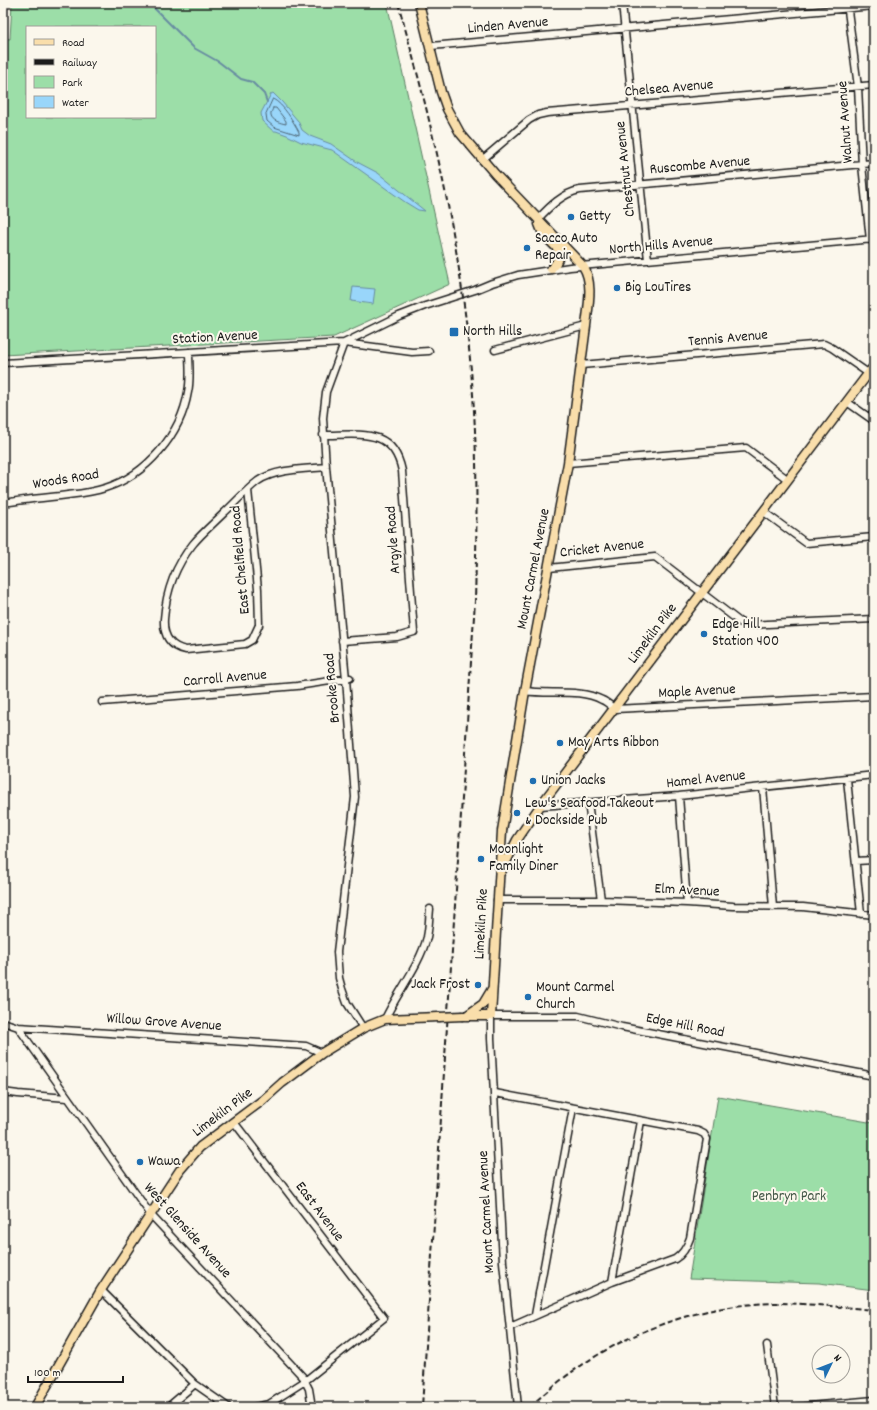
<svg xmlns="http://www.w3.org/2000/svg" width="877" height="1410" viewBox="0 0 877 1410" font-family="Dekko,sans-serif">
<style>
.green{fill:#9cdea8;stroke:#5c7d62;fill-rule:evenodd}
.water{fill:#99d6fa;stroke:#678ca1}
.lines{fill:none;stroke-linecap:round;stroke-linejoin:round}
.shore{stroke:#4e6675;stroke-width:1}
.stream{stroke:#678ca1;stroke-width:2}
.minor-casing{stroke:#1c1c1c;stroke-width:9}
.major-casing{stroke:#1c1c1c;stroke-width:11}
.minor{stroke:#fbf7ec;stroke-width:6}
.major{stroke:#f9deab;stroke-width:8}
.rail{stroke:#1c1c1c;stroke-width:2;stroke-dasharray:6 3;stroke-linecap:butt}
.major-bridge-casing{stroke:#1c1c1c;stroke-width:11;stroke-linecap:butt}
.major-bridge{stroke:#f9deab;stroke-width:8}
.poi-dot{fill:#1f6fb2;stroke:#fbf7ec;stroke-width:1.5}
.labels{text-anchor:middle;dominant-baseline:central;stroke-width:4;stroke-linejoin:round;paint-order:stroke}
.street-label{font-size:15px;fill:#1c1c1c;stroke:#fbf7ec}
.poi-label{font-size:15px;fill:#1c1c1c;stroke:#fbf7ec;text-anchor:start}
.park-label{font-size:15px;fill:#425646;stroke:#fbf7ec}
</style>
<rect width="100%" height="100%" fill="#fbf7ec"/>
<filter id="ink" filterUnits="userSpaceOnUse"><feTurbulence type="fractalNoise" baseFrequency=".025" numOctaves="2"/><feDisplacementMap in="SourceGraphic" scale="8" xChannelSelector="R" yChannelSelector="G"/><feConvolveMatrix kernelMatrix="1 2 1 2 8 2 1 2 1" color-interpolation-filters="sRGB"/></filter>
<g filter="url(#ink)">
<path class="green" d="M12,3H387L450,284L334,337L3,355V38L10,39ZM27,27H155V117H27Z
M718,1096L874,1123V1290L819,1283L689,1279Z"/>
<path class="water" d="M273,93L282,102L298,121L302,130L310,136L331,144L357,162L378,173L425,211L418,210L405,202L332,150L301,142L287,135L276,131H273L262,121L261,113L271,94Z
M353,287L375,289L373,304L351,301Z"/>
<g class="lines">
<path class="shore" d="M273,99C284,105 293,121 299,132V135L274,127L267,121L266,114Z
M273,108H276L286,121V124C281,123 272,121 271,115C270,114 273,109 273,108Z"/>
<path class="stream" d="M149,3L194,48L219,62L241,79L252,82L264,94L267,102"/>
<defs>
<path id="minor" d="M622,3L648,260
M847,3L858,87L862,165L870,240
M431,46L874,6
M482,160L529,120L538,115L547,113L874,85
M538,219C549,207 563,193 580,190L874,163
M344,343L326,392L323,418L326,467L346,679L355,797L337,952L339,978L342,989L347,1003L363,1028
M344,343L399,316L425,306L475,290L492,283L518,275L570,267L874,239
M495,350L586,326
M3,363L344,343L412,352L429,351
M581,365L824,344L832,348L868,373
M847,402L874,421
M323,435C360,435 393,427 402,471L414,632L397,637L342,641
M568,463L746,448L787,479
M248,490L258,589L259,625L252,640L245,644L186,650C170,647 163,635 164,619C166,592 176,565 193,544C202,533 214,523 225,512C236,502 246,490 258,481C275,469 305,469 326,467
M3,503C22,500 41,498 60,496C75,494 91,493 105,488C147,475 181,434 188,392C191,379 189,365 189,352
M764,512L806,543L874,537
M549,568L655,557L740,622L747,625L874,619
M525,691C550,695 579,688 602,700C607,702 611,706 615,709L874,696
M102,702L297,686L350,678
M847,779L861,914
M763,787L773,907
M679,796L687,903
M588,802L601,900
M540,806L679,796L874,775
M856,861L874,860
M497,900H601L687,903L733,906L803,907L874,915
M385,1019C397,993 420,965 427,937C429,928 429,918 430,909
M3,1022L18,1027L306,1046L322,1053
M18,1027L151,1215L303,1377L309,1389L312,1407
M3,1092L18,1094L67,1098
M495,1093L698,1131L704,1134L707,1139L690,1238C687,1247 683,1254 675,1259L612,1282L510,1327
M234,1122L384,1318L305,1381L269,1404L255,1407
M612,1282L641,1121
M101,1290L195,1384L228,1407
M535,1315L573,1108
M767,1345L775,1407
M168,1407L195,1384
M518,1407L503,1262L491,1038V1016H578L622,1027L874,1076
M798,1407L874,1400"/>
<path id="major" d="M419,3L441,92L447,109L460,133L495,174L583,266C594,283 588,307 586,326L568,463L525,691L502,831L491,1016H463
M539,224L543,234L558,249L560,254L556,263L551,269
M501,872L517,840L540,806L874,366
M466,1016L483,1004L492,989
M35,1407L101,1290L180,1170L200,1147L263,1100L282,1083L322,1053L363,1028L385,1019L439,1017"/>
</defs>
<use href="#minor" class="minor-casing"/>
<use href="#major" class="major-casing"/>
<use href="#minor" class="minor"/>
<use href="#major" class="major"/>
<path class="rail" d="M398,3C410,46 422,89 432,133C451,210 464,290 471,370C478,447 477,524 475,601L422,1407
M530,1407C596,1343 687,1303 780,1303C811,1304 843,1307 874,1310"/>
<defs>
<path id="major-bridge" d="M439,1017L463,1016"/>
</defs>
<use href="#major-bridge" class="major-bridge-casing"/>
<use href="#major-bridge" class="major-bridge"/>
</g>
</g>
<g class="poi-dot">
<circle cx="571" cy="217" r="4"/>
<circle cx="527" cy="248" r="4"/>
<circle cx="617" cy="288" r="4"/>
<rect x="449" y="327" width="10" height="10" rx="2"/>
<circle cx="704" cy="634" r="4"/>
<circle cx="560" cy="743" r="4"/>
<circle cx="533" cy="781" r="4"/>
<circle cx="517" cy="813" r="4"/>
<circle cx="481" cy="859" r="4"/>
<circle cx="478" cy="985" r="4"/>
<circle cx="528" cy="997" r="4"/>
<circle cx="140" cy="1162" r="4"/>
</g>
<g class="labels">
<g class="street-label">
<text transform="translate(508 26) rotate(-5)">Linden Avenue</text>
<text transform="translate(669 89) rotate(-5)">Chelsea Avenue</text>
<text transform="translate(846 122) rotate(-94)">Walnut Avenue</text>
<text transform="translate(700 166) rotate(-5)">Ruscombe Avenue</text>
<text transform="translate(626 169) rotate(-96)">Chestnut Avenue</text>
<text transform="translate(661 246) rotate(-5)">North Hills Avenue</text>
<text transform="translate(215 338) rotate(-3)">Station Avenue</text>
<text transform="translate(728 339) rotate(-5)">Tennis Avenue</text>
<text transform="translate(66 480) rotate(-9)">Woods Road</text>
<text transform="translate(394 540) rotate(-94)">Argyle Road</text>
<text transform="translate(602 549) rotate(-6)">Cricket Avenue</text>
<text transform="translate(241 560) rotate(-95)">East Chelfield Road</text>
<text transform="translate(534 569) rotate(-79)">Mount Carmel Avenue</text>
<text transform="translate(653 634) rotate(-53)">Limekiln Pike</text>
<text transform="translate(225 679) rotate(-5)">Carroll Avenue</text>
<text transform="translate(333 688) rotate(-95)">Brooke Road</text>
<text transform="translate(697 692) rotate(-3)">Maple Avenue</text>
<text transform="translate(706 780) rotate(-6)">Hamel Avenue</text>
<text transform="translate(687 891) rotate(3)">Elm Avenue</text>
<text transform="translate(482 924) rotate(-87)">Limekiln Pike</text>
<text transform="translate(164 1023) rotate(4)">Willow Grove Avenue</text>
<text transform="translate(685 1026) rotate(11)">Edge Hill Road</text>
<text transform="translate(223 1113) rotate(-37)">Limekiln Pike</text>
<text transform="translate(319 1212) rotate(53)">East Avenue</text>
<text transform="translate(487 1212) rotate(-93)">Mount Carmel Avenue</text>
<text transform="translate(187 1231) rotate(48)">West Glenside Avenue</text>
</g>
<g class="poi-label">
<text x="579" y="217">Getty</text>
<text x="535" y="239">Sacco Auto<tspan x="535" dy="17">Repair</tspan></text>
<text x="625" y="288">Big LouTires</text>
<text x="463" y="332">North Hills</text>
<text x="712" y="625">Edge Hill<tspan x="712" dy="17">Station 400</tspan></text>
<text x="568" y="743">May Arts Ribbon</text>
<text x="541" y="781">Union Jacks</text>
<text x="525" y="804">Lew's Seafood Takeout<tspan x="525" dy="17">&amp; Dockside Pub</tspan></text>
<text x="489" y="850">Moonlight<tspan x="489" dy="17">Family Diner</tspan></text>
<text x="470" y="985" text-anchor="end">Jack Frost</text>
<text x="536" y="988">Mount Carmel<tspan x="536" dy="17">Church</tspan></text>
<text x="148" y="1162">Wawa</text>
</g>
<g class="park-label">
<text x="789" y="1197">Penbryn Park</text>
</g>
</g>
<rect width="877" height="1410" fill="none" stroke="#fbf7ec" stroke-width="16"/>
<rect x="8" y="8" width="861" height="1394" fill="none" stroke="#1c1c1c" stroke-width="1.5" filter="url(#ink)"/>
<rect x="26" y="26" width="130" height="92" fill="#fbf7ec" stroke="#a29f99"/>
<rect x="34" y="39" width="20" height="6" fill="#f9deab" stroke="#a29f99"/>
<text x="62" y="46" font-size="12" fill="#1c1c1c">Road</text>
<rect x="34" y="59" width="20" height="6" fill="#1c1c1c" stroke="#a29f99"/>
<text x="62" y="66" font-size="12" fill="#1c1c1c">Railway</text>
<rect x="34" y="76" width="20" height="12" fill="#9cdea8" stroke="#a29f99"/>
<text x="62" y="86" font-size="12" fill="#1c1c1c">Park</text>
<rect x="34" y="96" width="20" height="12" fill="#99d6fa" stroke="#a29f99"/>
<text x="62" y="106" font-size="12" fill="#1c1c1c">Water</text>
<g transform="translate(831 1364) rotate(47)"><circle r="19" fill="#fbf7ec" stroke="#a29f99"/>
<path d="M0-3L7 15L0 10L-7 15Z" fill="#1f6fb2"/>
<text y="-6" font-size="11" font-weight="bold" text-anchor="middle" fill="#1c1c1c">N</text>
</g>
<path d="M28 1376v6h95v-6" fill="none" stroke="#1c1c1c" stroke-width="2"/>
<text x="34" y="1376" font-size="12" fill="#1c1c1c" stroke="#fbf7ec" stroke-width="3" paint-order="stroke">100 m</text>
</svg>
